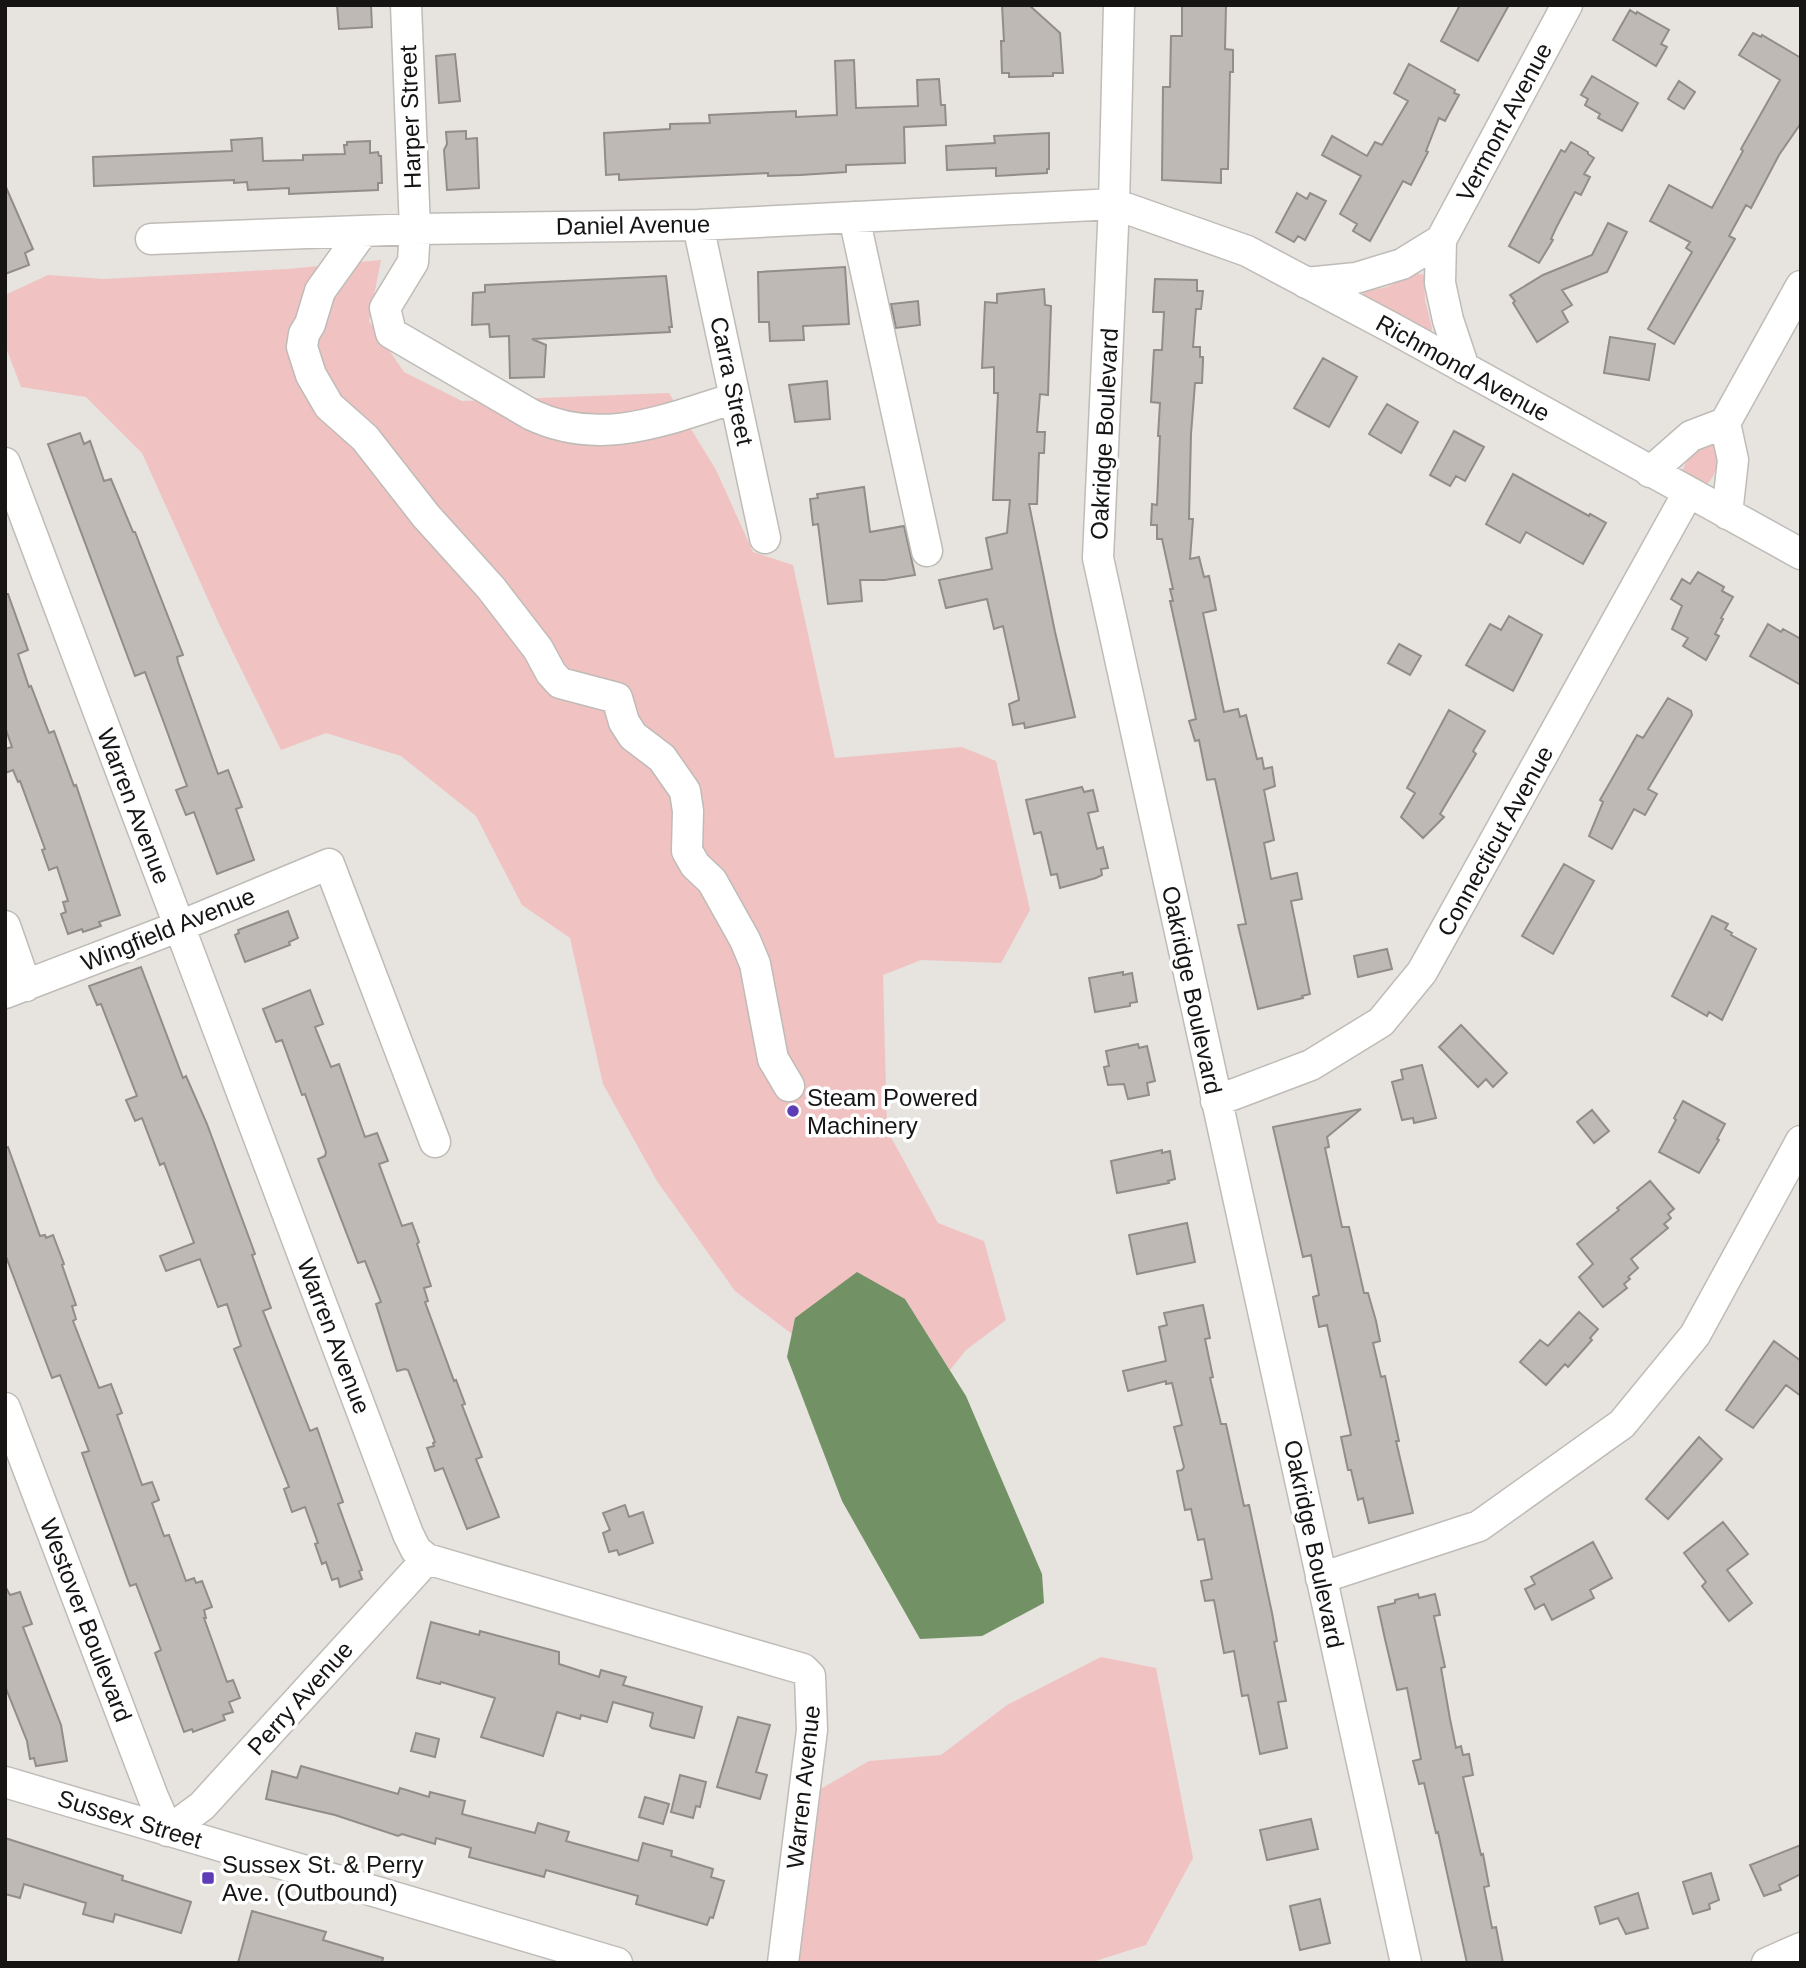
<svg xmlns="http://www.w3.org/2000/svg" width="1806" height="1968" viewBox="0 0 1806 1968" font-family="Helvetica,sans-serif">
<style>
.green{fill:#f0c2c2}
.water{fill:#729165}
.building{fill:#bfb9b6;stroke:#928c8a;stroke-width:2}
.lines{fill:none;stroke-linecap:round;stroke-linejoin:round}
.minor-casing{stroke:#bfbcb7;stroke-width:33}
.minor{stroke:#fff;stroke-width:30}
.poi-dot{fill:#5c3db5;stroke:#fff;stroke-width:2.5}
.labels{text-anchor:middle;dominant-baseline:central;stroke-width:7;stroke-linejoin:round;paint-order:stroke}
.street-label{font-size:24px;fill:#161514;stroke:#fff}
.poi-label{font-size:24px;fill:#161514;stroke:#fff;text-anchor:start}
</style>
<rect width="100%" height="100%" fill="#e7e3de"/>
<path class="green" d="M381,260L369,321L404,372L462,401L669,393L716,470L753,552L793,565L835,758L962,747L996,761L1030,910L1001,963L921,960L883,975L887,1130L938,1223L984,1241L1006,1320L966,1350L950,1370L905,1299L795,1318L792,1334L735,1291L657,1181L603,1084L570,938L522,905L476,816L401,756L326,733L281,750L220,626L142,453L86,397L21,387L5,345V295L48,275L103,279L288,269Z
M1416,273L1424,275L1425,300L1432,328L1431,335L1361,296L1366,291L1387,287Z
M1716,442C1721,456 1717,479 1703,487L1682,474C1686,455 1699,448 1716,442Z
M1101,1657L1156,1668L1193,1858L1146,1945L1089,1963H794L819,1790L869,1761L941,1755L1007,1705Z"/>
<path class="water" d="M857,1272L905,1299L966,1396L1042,1574L1044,1603L982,1636L920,1639L842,1501L787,1357L795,1318Z"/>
<path class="building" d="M337,5H371L372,27L339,29Z
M1002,5H1029L1060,33L1063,73H1053V76L1009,77V73H1002L1001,41H1004Z
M1182,5H1226L1225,49L1233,50V72H1230L1228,169H1221V183L1162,180L1163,87H1170L1171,36H1182Z
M1460,5H1509L1478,61L1441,41Z
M1630,10L1636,14L1637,12L1669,30L1661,44L1667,47L1656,66L1613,40Z
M1753,33L1761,37L1762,35L1801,58V123L1779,155L1751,208L1746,205L1729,236L1735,239L1674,344L1648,329L1692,252L1686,248L1690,242L1650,221L1669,185L1712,208L1743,151L1741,149L1780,80L1739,55Z
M455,54L460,101L439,103L436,56Z
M854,60L856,108L918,106L917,80L939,79L941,105H945L946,125L904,127L905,163L846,165V172L800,175L768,176V173L619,180V174L606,175L604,133L670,129V124L710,123L709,115L796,111V117L837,115L835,61Z
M1409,64L1455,90L1454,93L1459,95L1445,121L1439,118L1426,151L1428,152L1411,185L1403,181L1370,241L1353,231L1357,224L1340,214L1361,176L1322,155L1332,136L1367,156L1375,142L1382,145L1408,101L1394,93Z
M1592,76L1638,103L1622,131L1598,118L1600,114L1585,105L1588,99L1581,95Z
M1679,81L1695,92L1684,109L1668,99Z
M466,131V139L477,138L479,188L447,190L444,150L447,144L446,132Z
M1049,133V169H1047V173L996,176V168L947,170L946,146L995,143L994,136Z
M262,138L263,161L303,160V155L345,154L344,145H347V142L370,141V153L378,152L379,156H381L382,183H378V190L289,194V188L248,190L247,182L234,183V180L94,186L93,157L232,151L231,140Z
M1571,142L1588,152V154L1594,158L1584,174L1590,177L1581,195L1575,192L1556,228L1551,239L1553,240L1539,263L1509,246L1561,150L1565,152Z
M5,185L33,249L25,253L29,265L5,274Z
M1297,193L1307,199L1310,193L1326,201L1305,240L1298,236L1294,242L1276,232Z
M1608,223L1627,232L1607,272L1562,290L1572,305L1562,311L1568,322L1537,342L1513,303L1515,301L1510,295L1543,275L1592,255Z
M845,267L849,324L803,326L804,340L770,341L769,322H759L758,272Z
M666,276L672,327H669L670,332L532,339L546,345L544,377L510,378L509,336L490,337L489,324L472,325L473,293L485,292V285Z
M1155,279L1197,280V291H1203L1201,309H1196L1193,347H1200V357H1203V361L1202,383H1195L1191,434L1189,519H1193L1190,559L1199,557L1204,577L1209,576L1216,610L1203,613L1224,712L1238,709L1240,717L1246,715L1257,759L1262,758L1264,769L1272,767L1275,786L1264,790L1274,840L1264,843L1271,879L1297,873L1302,899L1291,901L1310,994L1302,996L1303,998L1258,1009L1238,925L1246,924L1215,779L1207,780L1199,740L1195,741L1189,721L1196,719L1170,601H1173L1170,589H1173L1162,539H1157V525H1151L1152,504L1157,505L1160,436H1158L1160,403L1151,402L1154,350H1162L1164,312H1153Z
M1044,289L1045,305L1051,306L1048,395L1040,394L1037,432H1045L1044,453H1039L1037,504H1029L1055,632L1075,717L1025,728L1024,723L1013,725L1009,704L1019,700L1018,694L1003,626L994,629L987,599L946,608L939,580L992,569L986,538L1007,533L1010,500H993L998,393H994V367L982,368L985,302L997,303V294Z
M918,301L920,325L896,328L891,304Z
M1610,337L1655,344L1649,380L1604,373Z
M1323,358L1357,377L1329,427L1294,408Z
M827,381L830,419L795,422L789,385Z
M1387,404L1418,422L1401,453L1369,434Z
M1454,431L1484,447L1465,481L1456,476L1450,486L1430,475Z
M80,433L84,444L90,441L104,481L111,479L133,532H135L183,655L177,657L178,662L218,774L228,770L242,807L236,809L254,860L217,874L194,812L186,815L176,790L187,786L164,723L145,672L135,676L48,444Z
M1513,474L1589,516L1590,514L1606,523L1583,564L1526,532L1520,543L1486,524Z
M864,487L870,532L904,526L915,575L885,580H860L862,601L828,604L818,524L813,525L810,499L818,498L817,494Z
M1698,572L1724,587L1722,591L1733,597L1721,618L1723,619L1715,634L1719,636L1706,660L1683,646L1688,638L1672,629L1682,606L1671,599L1682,579L1690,584Z
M5,594H8L28,650L18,654L29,687L31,686L49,733L54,731L74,786L76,785L120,915L99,922L101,926L83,932L82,929L68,934L61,914L66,912L63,902L68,901L57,867L49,870L42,850L45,849L20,781L18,782L13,770L5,773V749L12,747L5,727Z
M1509,616L1542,635L1513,691L1466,665L1490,624L1501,630Z
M1768,624L1781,632L1783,629L1801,639V685L1750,656Z
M1399,644L1421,656L1410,675L1388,663Z
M1668,698L1691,711L1692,715L1648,789L1657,794L1645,815L1634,809L1612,849L1589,836L1603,802L1600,800L1637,735L1643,738Z
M1449,710L1485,731L1473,751L1476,754L1440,814L1444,817L1423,838L1401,817L1415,793L1407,788Z
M1082,787L1084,792L1093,790L1098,811L1088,813L1097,849L1103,847L1108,868L1101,869L1102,875L1096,878L1060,888L1057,874L1051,875L1041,832L1034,834L1026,800Z
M1564,864L1594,881L1553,954L1522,936Z
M288,911L298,938L289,942L290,945L245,962L235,935L239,933L238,930Z
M1712,916L1728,924L1725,929L1732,933L1731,935L1756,949L1722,1020L1709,1012L1707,1016L1672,996Z
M1387,949L1392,969L1358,977L1354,956Z
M141,967L183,1078L186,1076L207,1124L255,1254L252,1255L271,1308L263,1311L310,1431L317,1428L343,1502L338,1504L362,1570L359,1571L362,1579L340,1587L338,1578L332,1580L326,1562L322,1564L315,1544L318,1543L305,1507L292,1512L284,1489L289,1487L234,1349L241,1346L227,1304L218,1307L200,1259L166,1271L160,1256L194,1243L164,1163L160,1165L142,1118L135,1121L126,1100L137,1096L101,1004L97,1005L89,986Z
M1123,972V975L1132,973L1137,1002L1130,1003V1006L1095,1012L1089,978Z
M310,990L323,1024L315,1027L331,1067L339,1064L365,1137L377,1133L388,1161L379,1164L402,1226L412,1223L419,1242L417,1244L431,1286L424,1288L428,1301L425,1302L454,1381L456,1380L465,1404L462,1405L482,1457L476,1459L499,1517L467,1529L443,1468L435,1471L427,1448L434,1446L433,1443L435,1442L408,1370L405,1369L397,1371L376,1304L381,1302L365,1261L358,1263L318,1159L325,1156L326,1152L305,1094L302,1095L282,1040L276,1042L263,1009Z
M1461,1025L1507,1073L1493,1087L1486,1079L1478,1087L1439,1047Z
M1138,1044L1139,1048L1147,1046L1155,1081L1147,1083L1149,1095L1128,1099L1124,1084L1108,1085L1104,1067L1109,1066L1106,1051Z
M1422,1065L1436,1118L1414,1123L1413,1118L1402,1120L1392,1082L1403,1079L1401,1070Z
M1683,1101L1725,1124L1717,1139L1719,1140L1699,1173L1659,1152L1676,1120L1674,1118Z
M1361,1109L1327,1137L1329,1147L1325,1148L1342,1227H1349L1364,1293H1368L1376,1321L1380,1341L1373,1343L1381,1377L1385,1376L1399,1441H1396L1413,1513L1369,1523L1363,1498L1358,1500L1351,1470H1348L1341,1437L1351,1435L1327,1325L1319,1327L1313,1297L1319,1295L1311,1255L1303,1257L1273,1127Z
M1592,1110L1609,1131L1594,1143L1577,1122Z
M8,1147L40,1236L45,1235L46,1238L53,1235L64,1264L62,1265L76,1305L72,1306L76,1319L73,1321L99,1388L111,1384L122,1413L117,1415L142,1485L152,1482L159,1500L152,1503L164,1536L169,1535L186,1581L194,1578L196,1583L202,1581L212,1607L204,1610L206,1618H204L227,1682L233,1680L240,1698L229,1702L233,1712L223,1715L225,1720L193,1732L192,1729L184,1732L155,1653L161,1650L136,1584L130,1586L82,1453L89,1451L60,1375L52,1378L5,1254V1148Z
M1162,1150V1153L1170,1151L1175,1179L1168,1181L1169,1183L1117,1193L1111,1161Z
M1650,1181L1674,1209L1668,1214L1671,1218L1664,1224L1668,1228L1631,1259L1638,1268L1628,1277L1630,1279L1624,1284L1627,1288L1603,1307L1579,1277L1593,1264L1577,1244L1619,1210L1617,1208Z
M1187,1223L1195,1262L1137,1274L1129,1235Z
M1203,1305L1210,1338L1205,1339L1213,1377L1210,1378L1221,1424H1226L1244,1506L1249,1505L1272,1613L1277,1641L1274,1642L1286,1701L1278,1702L1287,1748L1260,1754L1248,1695L1242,1696L1234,1651L1224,1653L1214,1600L1205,1601L1201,1581L1212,1579L1204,1539L1198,1540L1191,1509L1185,1510L1177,1471L1182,1470L1184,1467L1174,1427L1182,1425L1172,1383L1166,1384V1381L1128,1391L1123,1371L1166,1361L1159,1327L1167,1325L1164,1313Z
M1579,1312L1598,1329L1590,1338L1592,1340L1568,1367L1565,1364L1546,1385L1520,1362L1540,1340L1548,1346Z
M1774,1341L1801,1361V1396L1786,1385L1753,1428L1726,1410Z
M1699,1437L1722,1459L1668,1519L1646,1499Z
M625,1505L629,1517L643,1512L653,1543L619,1555L617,1550L609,1552L603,1533L610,1530L603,1513Z
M1723,1522L1748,1554L1727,1570L1752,1603L1729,1621L1702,1586L1706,1582L1684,1553Z
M1593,1542L1612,1578L1590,1590L1594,1598L1552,1620L1544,1604L1535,1609L1525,1589L1535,1584L1531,1577Z
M5,1586L10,1595L20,1592L32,1624L23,1627L61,1725L67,1761L36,1766L34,1758L30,1759L27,1741L5,1686Z
M1418,1594L1419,1598L1435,1594L1440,1615L1434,1616L1445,1667L1441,1668L1450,1719L1456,1748L1461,1746L1463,1755L1469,1754L1473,1775L1463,1777L1481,1855L1483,1854L1489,1886L1484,1887L1492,1928L1496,1927L1503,1963H1467L1438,1832L1436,1833L1424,1783L1419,1784L1413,1761L1421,1759L1407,1688L1397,1690L1385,1639L1378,1607L1395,1603V1600Z
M431,1622L479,1635L480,1631L559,1652V1664L599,1677L601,1670L626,1677L623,1685L702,1707L694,1738L652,1728L650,1726L653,1713L613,1702L607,1722L581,1715L580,1719L557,1712L543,1756L481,1737L495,1698L441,1682L440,1684L417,1678Z
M738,1717L770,1725L756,1772L767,1775L760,1799L717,1787Z
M416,1733L439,1739L435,1757L411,1751Z
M301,1766L398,1794L400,1788L429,1797L430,1792L465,1801L462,1814L535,1833L538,1823L569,1832L566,1841L638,1861L643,1843L672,1851L671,1856L713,1869L711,1877L724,1881L713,1918L710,1917L707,1925L636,1904L638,1896L546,1870L544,1877L469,1857L471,1848L436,1838L435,1844L402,1834L398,1836L335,1815L266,1799L272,1771L297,1778Z
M680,1775L706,1782L700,1807L696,1806L693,1818L671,1812Z
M645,1797L669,1804L663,1824L639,1817Z
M1311,1819L1318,1849L1267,1860L1260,1830Z
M5,1838L123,1876L122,1880L191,1902L181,1933L115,1914L113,1922L90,1916L83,1914L86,1903L24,1884L20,1898L5,1894Z
M1801,1845V1874L1779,1885L1781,1890L1764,1896L1750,1865Z
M1711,1873L1719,1900L1709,1904L1710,1909L1693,1914L1683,1882Z
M1638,1893L1648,1928L1626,1934L1618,1918L1600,1924L1595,1907Z
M1320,1899L1330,1943L1300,1950L1290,1906Z
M252,1911L326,1932L323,1940L383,1958L382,1963H238Z"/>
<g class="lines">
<defs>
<path id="minor" d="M406,5L415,229L413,262L385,308L391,333L532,415C602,448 667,419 735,398
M1119,5L1114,204L1098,558L1406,1963
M854,217L927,551
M698,225L765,538
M363,231L320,291L310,324L304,334L302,347L311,375L329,406L365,438L426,516L491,588L538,649L551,673L560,683L617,698L624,722L633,736L662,758L685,791L688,811L687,851L695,865L712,881L745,940L755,964L773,1059L789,1086
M151,239L415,229L698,225L1114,204L1247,251L1394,329L1801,554
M1306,283L1356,278L1402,264L1441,240
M1464,368L1448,320L1440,283L1441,240L1567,5
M5,463L408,1534L416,1550L427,1559L779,1662L803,1669L810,1676L812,1730L783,1963
M1650,472L1691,436L1725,423
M1727,514L1733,460L1725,423L1801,286
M5,926L26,986
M5,993L180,926L329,864L435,1142
M1216,1101L1311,1065L1381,1022L1422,972L1688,493
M5,1408L153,1797L168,1831
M1321,1578L1479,1526L1622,1424L1695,1335L1801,1141
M5,1782L617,1963
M168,1831L202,1806L427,1559
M1767,1963L1801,1948"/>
</defs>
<use href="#minor" class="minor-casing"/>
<use href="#minor" class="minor"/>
</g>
<g class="poi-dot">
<circle cx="793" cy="1111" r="7"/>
<rect x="201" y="1871" width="14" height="14" rx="3.5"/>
</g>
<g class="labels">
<g class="street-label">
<text transform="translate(410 117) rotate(-92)">Harper Street</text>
<text transform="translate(1504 122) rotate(-62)">Vermont Avenue</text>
<text transform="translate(633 225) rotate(-1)">Daniel Avenue</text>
<text transform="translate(1463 368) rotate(29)">Richmond Avenue</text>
<text transform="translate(732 381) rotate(78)">Carra Street</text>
<text transform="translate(1104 434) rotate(-87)">Oakridge Boulevard</text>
<text transform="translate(134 806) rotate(69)">Warren Avenue</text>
<text transform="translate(1495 841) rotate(-61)">Connecticut Avenue</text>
<text transform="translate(168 929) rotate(-22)">Wingfield Avenue</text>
<text transform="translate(1192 990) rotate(78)">Oakridge Boulevard</text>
<text transform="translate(334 1336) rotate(69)">Warren Avenue</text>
<text transform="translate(1314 1544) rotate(78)">Oakridge Boulevard</text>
<text transform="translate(86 1620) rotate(69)">Westover Boulevard</text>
<text transform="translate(300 1698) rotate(-48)">Perry Avenue</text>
<text transform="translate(803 1787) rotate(-84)">Warren Avenue</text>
<text transform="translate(130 1819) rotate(17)">Sussex Street</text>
</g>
<g class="poi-label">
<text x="807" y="1097">Steam Powered<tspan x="807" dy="28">Machinery</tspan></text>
<text x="222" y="1864">Sussex St. &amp; Perry<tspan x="222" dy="28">Ave. (Outbound)</tspan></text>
</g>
</g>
<rect width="1806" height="1968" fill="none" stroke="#161514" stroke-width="14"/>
</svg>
